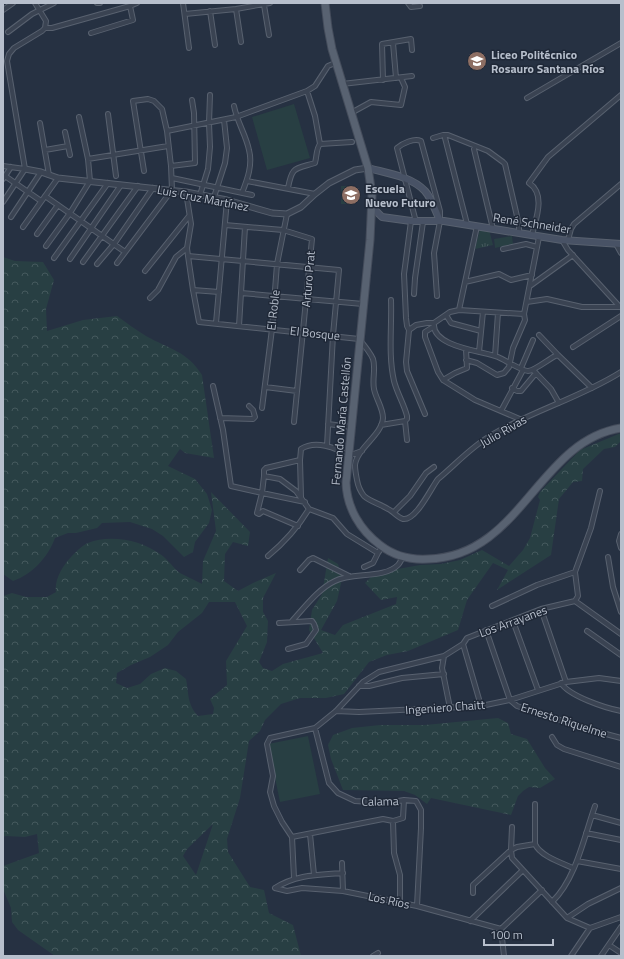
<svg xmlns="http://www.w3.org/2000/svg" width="624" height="959" viewBox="0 0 624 959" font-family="'Titillium Web',sans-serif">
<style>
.grass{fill:url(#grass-tufts)}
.forest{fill:url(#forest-crowns);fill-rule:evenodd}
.garden{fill:#283f43}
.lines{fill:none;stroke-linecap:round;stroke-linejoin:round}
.minor-casing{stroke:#58616f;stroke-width:6}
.tertiary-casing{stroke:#58616f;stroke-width:7}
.secondary-casing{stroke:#58616f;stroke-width:8}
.primary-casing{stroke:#444c5b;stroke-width:9}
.minor{stroke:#3a4352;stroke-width:4}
.tertiary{stroke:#3a4352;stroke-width:5}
.secondary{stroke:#485265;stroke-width:6}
.primary{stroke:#586271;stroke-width:7}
.labels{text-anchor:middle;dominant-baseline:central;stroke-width:3;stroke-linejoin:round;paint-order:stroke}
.poi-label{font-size:12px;font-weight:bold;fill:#b7bfcc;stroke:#1f2837;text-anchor:start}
.street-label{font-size:12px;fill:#b7bfcc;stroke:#1f2837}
</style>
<defs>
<pattern id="grass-tufts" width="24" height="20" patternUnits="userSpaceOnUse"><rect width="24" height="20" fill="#283f43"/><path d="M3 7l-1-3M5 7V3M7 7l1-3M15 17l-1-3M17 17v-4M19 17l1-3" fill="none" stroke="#45595d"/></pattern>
<pattern id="forest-crowns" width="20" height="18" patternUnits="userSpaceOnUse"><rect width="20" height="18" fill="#283f43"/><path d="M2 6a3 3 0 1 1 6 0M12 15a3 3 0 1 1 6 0" fill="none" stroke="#45595d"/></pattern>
</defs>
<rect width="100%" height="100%" fill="#263142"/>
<path class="grass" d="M480,229L489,230L493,245L475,249Z"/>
<path class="forest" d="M3,257L15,261L43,262L54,280L46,309L47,331L83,320L117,316C127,323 136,330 146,336C169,349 187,351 202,375L214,458L185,453L180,449L168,466L195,479L207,494L212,510L209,523L195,542L193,552L184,557L163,536L152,529L130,522L102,523L97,528L76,533H68L55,538C48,557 33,574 13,581L3,574Z
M621,433V441L615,447L604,449L583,469L582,481L573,482L559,499L551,555L497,590L508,570L493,563L467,600L458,630L408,651L387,655L369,662L344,694L326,698H300L281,704L265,720L260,731L249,741L240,798L227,839L228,852L250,887L264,890L269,913L293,925L301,956H55L18,930L12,922L11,908L3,889V866L39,853L37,834L25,837L6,836L3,837V596L12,593L26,597H47L56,592C54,580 63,565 71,557C76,552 81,546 88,543C110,534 141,540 160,554C168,559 173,568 180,573C187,577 195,580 202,584L203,561L216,531L211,492L250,532L248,546L233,542L225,554L224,581L238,591L253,583L276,573L263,598V612L268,621L267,642L259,662L263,668L272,671L283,664L323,653L309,630L312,610L322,594L328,558L338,564L342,579L337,601L321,630L335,635L343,625L396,604L397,597L381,600L365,583L375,573L420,565L441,564L460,560L482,550L509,566L523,550L530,538L540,500L538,497L540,492L580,450ZM209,602H235L247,626L226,661L227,685L210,699L214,708L213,714L198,716C187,704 189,694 186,679L176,671L165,668L151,674L140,684L127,688L116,683L117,673L131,665L150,657L168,645L178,632L202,613ZM213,824L196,875L183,856L187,849Z
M498,718L508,723L511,734L527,739L545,768L555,779L540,788L529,787L523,791L518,796L511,815L431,798L427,804L415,795L404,791L343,790L331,759L328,745L333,735L352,728L380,725H425Z"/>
<path class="garden" d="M294,104L310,158L267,170L252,117Z
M341,186H351V204H341Z
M512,236L513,244L495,248L494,239Z
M308,736L320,794L280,802L268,744Z"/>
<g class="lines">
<defs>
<path id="minor" d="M97,3H100
M183,3L189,48
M408,3L411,7L420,6
M264,5L269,35
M236,9L241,42
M3,10L13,3
M210,11L215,45
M185,14L236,9L270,3
M45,28H52L130,6L137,3
M8,32L32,14L54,3
M91,33L133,20L130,6
M393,43L396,78
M383,80L382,44L411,39L412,50
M342,84L412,76
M307,91L315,116L320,144
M527,98L621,43
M234,106C237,122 246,135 249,150C253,165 247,180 242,193
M351,113L371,102L401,105L405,87L401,78
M108,114L116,176
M40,123L49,175
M167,131L236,117L307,91L315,86L328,66L335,63
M65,132L70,155
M433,138L443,135H448L488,151L503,162L505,164L519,225V233
M445,138L467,224
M474,149L493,229
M45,150L68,146
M88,159L168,146
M3,166L25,169
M171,166L195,163L194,113L192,100
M25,169L7,61L9,54L14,48L42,31L45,28L46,21L35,3
M5,176L41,201
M172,178L252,195
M3,179L11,167
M247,181L315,194
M288,188C292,166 295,169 315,163C317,156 316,149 320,144L352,142
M186,192L191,224L187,248L188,256L193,290L199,322L359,339C364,345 370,352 373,359C376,368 372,379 374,389C376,399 383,408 383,418C382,435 357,448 355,465C355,469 356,475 357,480C358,486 360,491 364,496C371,502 380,504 388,509C393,511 398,518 403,519C416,521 431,488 438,479C455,465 471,447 490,436C531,411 580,398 621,372
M200,195L208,169L210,147L209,123L210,95
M45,196L125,252
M214,197L225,163L227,148L224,120
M3,202L25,169
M11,217L41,172
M416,222L397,148C403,143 414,138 421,141L440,211V221L434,253L437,296
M225,225L283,230L312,239L294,422
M23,227L58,178
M37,234L58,205
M532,235C536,219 546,194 529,183L548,157L621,95
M562,240L568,250L620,307
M568,240L571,229L574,224L621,184
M616,244L621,253
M46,246L70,213L90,181L88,159L79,117
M503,249L526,244L537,247
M188,256L339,270L333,335L327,446
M54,258L108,183
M70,259L121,185
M83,262L138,186
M117,263L172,190L171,166L167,131L162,109L154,101L148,99L133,101L144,171
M97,264L114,244L153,188
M145,271L189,216
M465,282L499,274L511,280L532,275
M530,286L573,255
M193,290L219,292
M241,293L363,304
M414,294L415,278L423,222
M150,298L158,290L176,257L187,248
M391,300C392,327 388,355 394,381C397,393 404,404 407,416V419L405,421L407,440
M527,302L547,299L582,307H620
M459,310L477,226
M446,315L451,323L481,331
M216,323L227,200
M434,323C431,347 483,351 498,357C505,360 522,371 528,371C534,371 549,359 555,356L558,355
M239,326L245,227
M433,327L425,332V337L438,372L443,380L475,400L522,420
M409,330L416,325L427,323H434L450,312L459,310L524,314
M409,330L407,326L406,318L404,274L411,221
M409,330L406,362L407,371L425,414
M539,335L558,355L592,388
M573,347L621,316
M479,352L483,312
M495,356L498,313
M466,360L477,363L497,375L504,373L509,367L513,348L525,320L524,314L539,237
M521,368L533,340
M533,370L551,389L559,403
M443,380L455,373L467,368L466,350
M213,386L223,430L231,486L262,493L264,476L280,479L296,491L309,509L333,518L347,534L378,553L382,547
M265,387L297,391
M512,388L517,391H521L536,373
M262,408L272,329L277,264L287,214
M501,411L523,370
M220,418L253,419L255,417L253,410L249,406
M328,424L351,427
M381,425L405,421
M264,476V470L266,468L300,460
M301,497L300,460L301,449C315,440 336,447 348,456L362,451
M394,512L410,496L426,473L434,467
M298,526L263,511L259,514L257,513L262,493L305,502
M621,534L619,541L621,548
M268,556C285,542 298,527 309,509
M608,557L613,587L621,612
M364,567L373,563L378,553
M300,570L309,560L313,558L349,576
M575,601L578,596L575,572L591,528L600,491
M492,606L537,585L575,572
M541,609L566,682
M292,621C305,607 318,589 335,581C352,572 384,579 398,565C400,563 401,560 403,557
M513,621L538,690
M279,623L312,621L314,624L316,630L306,644L288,649
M486,630L510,700L517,706L591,730L621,738
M587,631L621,655
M463,644L481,706
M444,656L442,668L450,708
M561,683C569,696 605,708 621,711
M359,686H369L402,678L444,674
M336,711L359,712L481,706L510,700L566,682L599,678L621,681
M315,728L329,783L338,793L355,801L387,803L404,800L416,801L421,810V828L417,906
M552,737L557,745L564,749L621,767
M592,815L621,823
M393,821L394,853L400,875V902
M512,827L511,850L512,858L567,918L590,928L621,917
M586,833L621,840
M310,834L314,875
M292,837L383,819L393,821L403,818L404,800
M535,844C540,856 562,863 573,868
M535,844V804
M577,861L621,869
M342,863L343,891
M294,878L292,837L282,822L274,806L270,792L273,776L267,744L270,738L315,728L336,711L363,682L379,672L444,656L463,644L467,638L541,609L575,601L621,634
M275,888L287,891L302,888L343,891L417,906L501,929
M275,888C297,874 319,875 343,873
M473,893V885L511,850L517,847L535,844
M552,902C576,879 584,837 595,806
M567,918L588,904L621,888
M470,921L523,870
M501,929L542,890
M501,929L504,956
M609,945L621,953
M373,956L378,953
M571,956L590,928
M601,956L621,927"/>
<path id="tertiary" d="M25,169L41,172L58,178L186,192L227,200L272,213L287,214L301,207L315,194L329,183L355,170L368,168"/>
<path id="secondary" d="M368,168C386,173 411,176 425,191C432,199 436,212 440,221
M372,207L382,217L411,221H444L562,240L621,244"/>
<path id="primary" d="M325,3L328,28L332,49L368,168L372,195L370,240L346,483C347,508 360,530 380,545C394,556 411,560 428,559C521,557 538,441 621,428"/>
</defs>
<use href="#minor" class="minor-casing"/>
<use href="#tertiary" class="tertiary-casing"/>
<use href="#secondary" class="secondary-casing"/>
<use href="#primary" class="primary-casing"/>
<use href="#minor" class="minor"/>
<use href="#tertiary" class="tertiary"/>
<use href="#secondary" class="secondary"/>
<use href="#primary" class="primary"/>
</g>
<defs>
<symbol id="school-disc" viewBox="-11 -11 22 22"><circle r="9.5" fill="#8d6e63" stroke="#1f2837"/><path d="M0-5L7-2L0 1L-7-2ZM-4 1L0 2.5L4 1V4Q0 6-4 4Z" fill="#fff"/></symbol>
</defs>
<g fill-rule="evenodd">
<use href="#school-disc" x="466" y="50" width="22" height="22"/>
<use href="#school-disc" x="340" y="184" width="22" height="22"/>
</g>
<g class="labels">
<g class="poi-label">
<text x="491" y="54">Liceo Politécnico<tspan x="491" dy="14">Rosauro Santana Ríos</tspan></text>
<text x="365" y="188">Escuela<tspan x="365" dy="14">Nuevo Futuro</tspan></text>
</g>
<g class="street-label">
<text transform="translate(203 198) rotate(11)">Luis Cruz Martínez</text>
<text transform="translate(532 223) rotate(9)">René Schneider</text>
<text transform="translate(308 279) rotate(-85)">Arturo Prat</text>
<text transform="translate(273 310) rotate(-84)">El Roble</text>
<text transform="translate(315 333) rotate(6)">El Bosque</text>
<text transform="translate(341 421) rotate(-85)">Fernando María Castellón</text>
<text transform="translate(503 431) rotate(-30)">Julio Rivas</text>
<text transform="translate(513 621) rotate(-20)">Los Arrayanes</text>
<text transform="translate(445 707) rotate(-4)">Ingeniero Chaitt</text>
<text transform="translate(564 720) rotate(18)">Ernesto Riquelme</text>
<text transform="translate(380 801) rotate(-1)">Calama</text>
<text transform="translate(389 900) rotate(12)">Los Ríos</text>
</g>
</g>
<rect width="624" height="959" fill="none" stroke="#b7bfcc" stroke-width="8"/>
<path d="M484 939v6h69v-6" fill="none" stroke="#b7bfcc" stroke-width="2"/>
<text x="490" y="939" font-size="12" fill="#b7bfcc" stroke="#1f2837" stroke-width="3" paint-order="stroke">100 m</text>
</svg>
